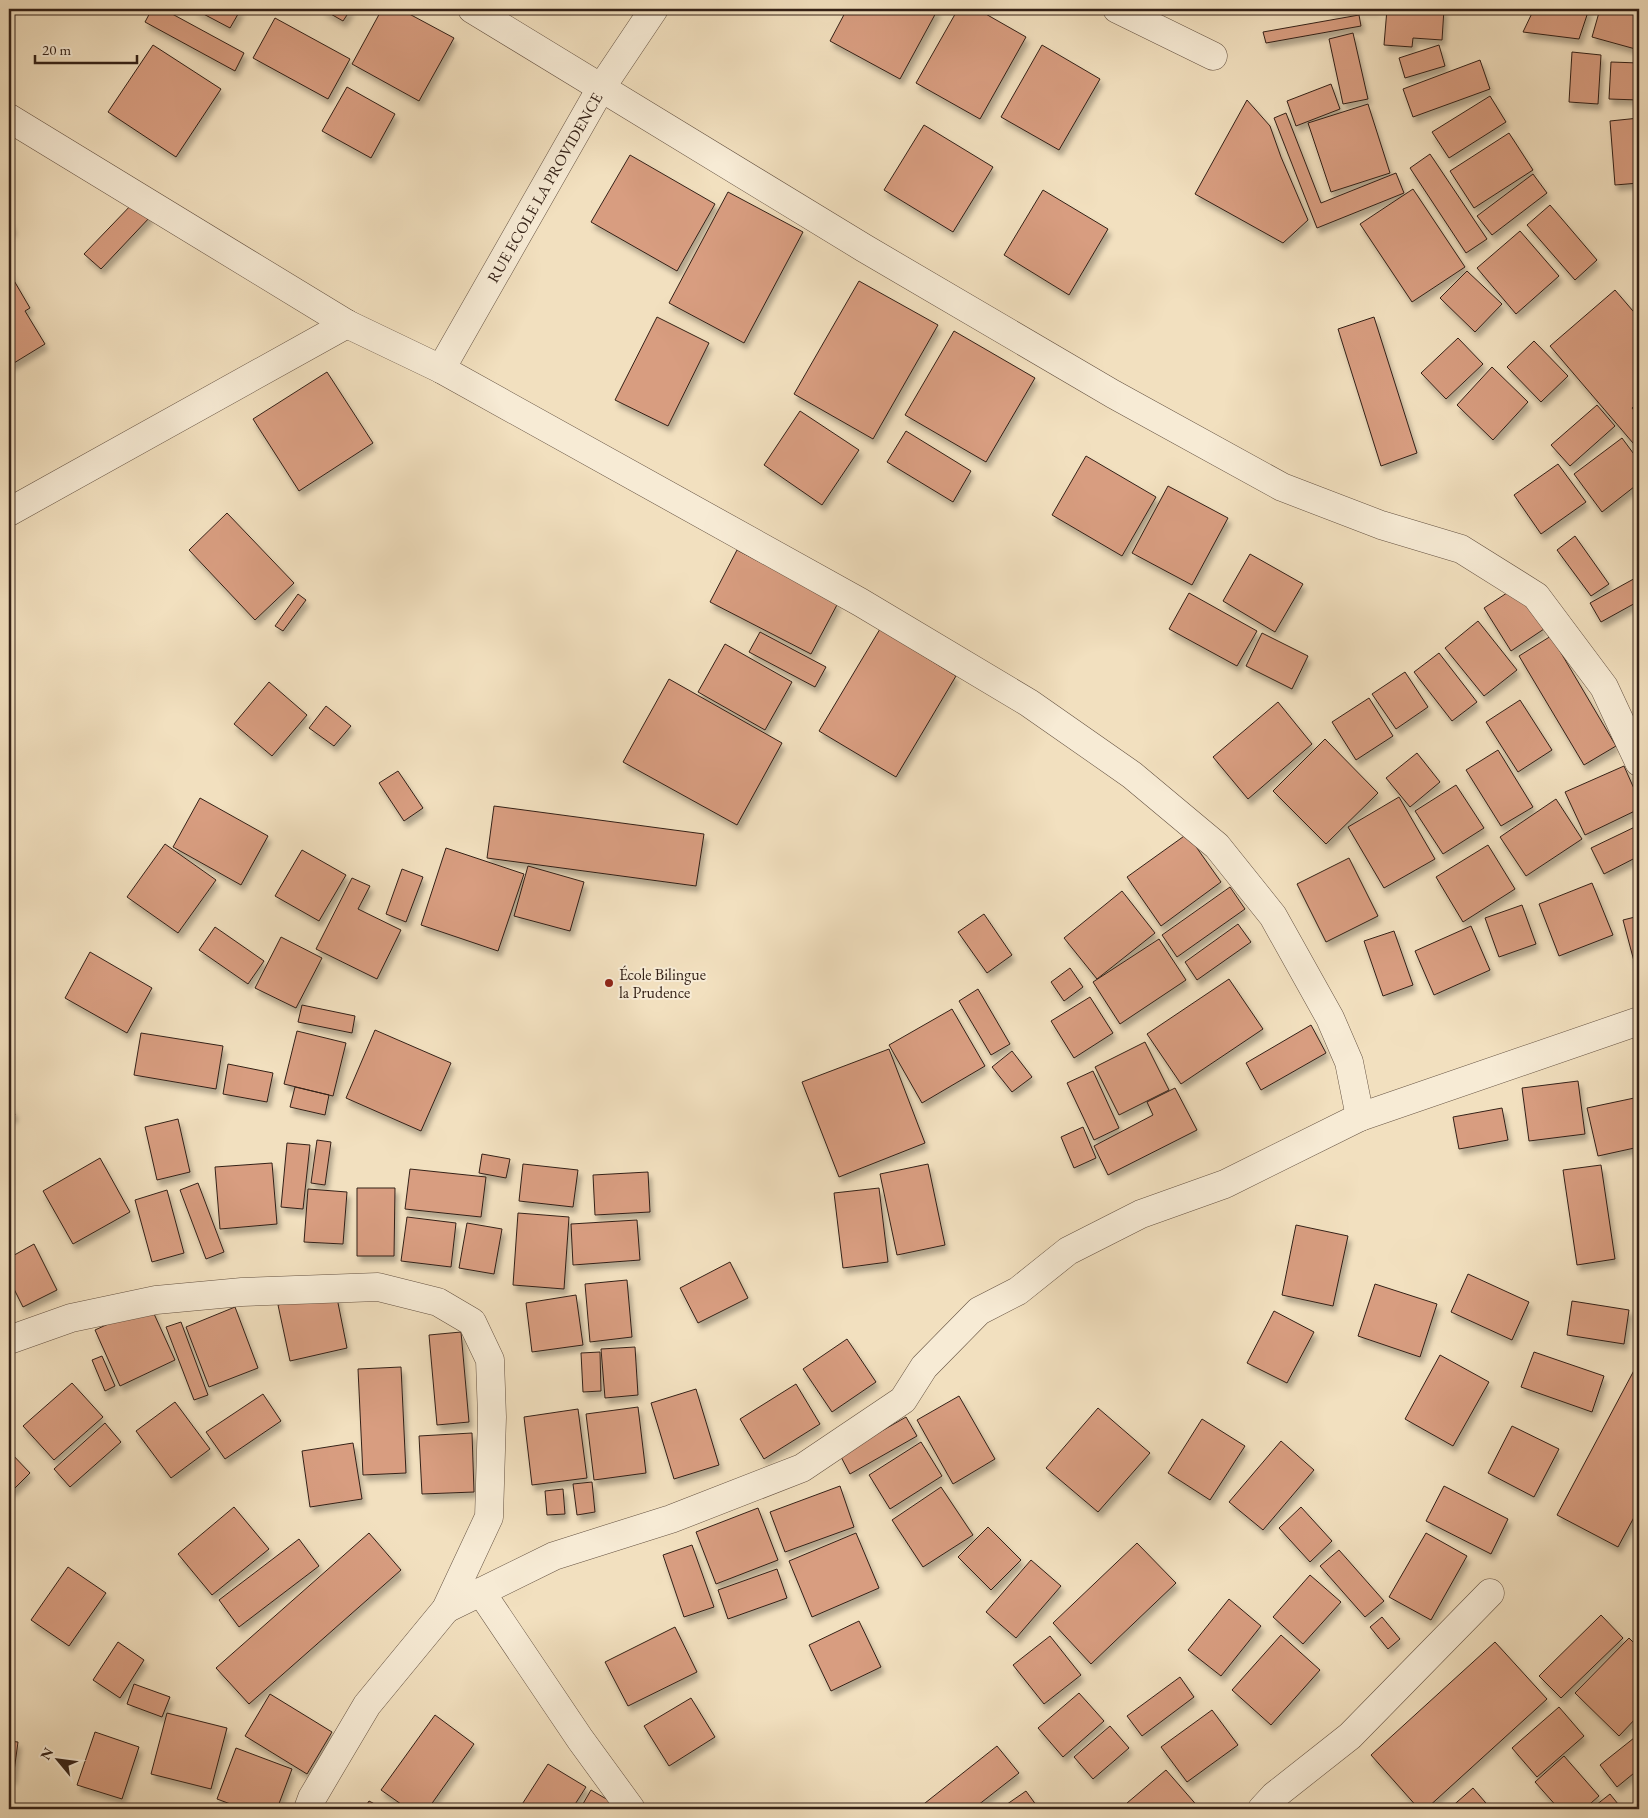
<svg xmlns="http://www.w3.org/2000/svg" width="1648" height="1818" viewBox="0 0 1648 1818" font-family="'EB Garamond',serif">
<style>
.building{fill:#d89d80;stroke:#342117;filter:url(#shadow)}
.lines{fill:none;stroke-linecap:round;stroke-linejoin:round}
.minor-casing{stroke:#645141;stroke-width:29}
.minor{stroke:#f7ebd5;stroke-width:28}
.poi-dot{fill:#8f2418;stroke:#f7ebd5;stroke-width:2}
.labels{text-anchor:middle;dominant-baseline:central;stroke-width:4;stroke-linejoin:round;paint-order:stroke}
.street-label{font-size:16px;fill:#342117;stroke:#f7ebd5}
.poi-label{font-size:16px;fill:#342117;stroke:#f7ebd5;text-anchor:start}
</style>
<defs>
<filter id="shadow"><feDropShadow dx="3" dy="5.5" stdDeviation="2.5" flood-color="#0004"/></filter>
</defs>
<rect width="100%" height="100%" fill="#f2e0bf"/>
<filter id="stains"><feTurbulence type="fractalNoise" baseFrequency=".004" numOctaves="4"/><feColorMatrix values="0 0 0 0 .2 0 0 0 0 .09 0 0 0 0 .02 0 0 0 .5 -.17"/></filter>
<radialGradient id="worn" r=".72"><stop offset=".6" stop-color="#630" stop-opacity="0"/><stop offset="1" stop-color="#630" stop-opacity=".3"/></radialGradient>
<path class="building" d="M152,9H163L244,53L235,71L145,22Z
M194,9H241L230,28Z
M322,9H351L343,21Z
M382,9H400L454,38L419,101L352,64Z
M847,9H938L900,79L830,41Z
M958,9H977L1026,37L980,119L916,83Z
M1331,9H1377L1331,11Z
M1387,9H1444L1442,40L1413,38L1412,47L1384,45Z
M1534,9H1589L1579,39L1523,32Z
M1600,9H1626L1639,13V50L1592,37Z
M1359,15L1361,26L1266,43L1263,32Z
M275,18L350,59L328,99L253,58Z
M1353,33L1368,99L1343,104L1329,39Z
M153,45L221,89L176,157L108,112Z
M1042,45L1100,79L1059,150L1001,117Z
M1439,45L1445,66L1405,78L1399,58Z
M1572,52L1601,55L1598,104L1569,102Z
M1480,60L1490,89L1413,117L1403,89Z
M1611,62L1639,63V100L1609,99Z
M1331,84L1340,109L1296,126L1287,101Z
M347,87L395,114L371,158L322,131Z
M1490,96L1506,122L1449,158L1432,132Z
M1247,100L1270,126L1281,157L1308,220L1283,243L1195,194Z
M1368,104L1390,173L1331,192L1308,123Z
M1286,113L1321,203L1396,173L1404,193L1317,228L1274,118Z
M1639,118V183L1615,185L1610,121Z
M924,125L993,167L953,232L884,190Z
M1509,133L1533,170L1474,208L1450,171Z
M1430,154L1487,239L1466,253L1410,168Z
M630,155L715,204L677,271L591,222Z
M1533,174L1547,193L1492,235L1477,216Z
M1413,189L1465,267L1412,302L1360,224Z
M1043,190L1108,229L1069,295L1004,255Z
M728,192L803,232L744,343L669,303Z
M135,201L151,216L101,269L84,254Z
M1550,205L1597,260L1575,280L1527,225Z
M9,220L13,230L9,231Z
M1520,231L1559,276L1516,314L1477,268Z
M1467,271L1502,304L1475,332L1440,298Z
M9,272L30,308L25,311L45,344L9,366Z
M859,281L938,325L873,439L794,394Z
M1615,290L1639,318V401L1632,408L1639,416V450L1550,346Z
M657,317L709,343L668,426L615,400Z
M1374,317L1417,453L1381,466L1338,329Z
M954,331L1035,378L986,462L905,415Z
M1458,338L1483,364L1446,399L1421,373Z
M1534,341L1568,376L1541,402L1507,367Z
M1492,367L1528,402L1493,440L1457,405Z
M327,372L373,443L299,491L253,419Z
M1597,405L1615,426L1570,466L1551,445Z
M800,411L859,450L822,505L764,465Z
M906,431L971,471L953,502L887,462Z
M1622,438L1639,461V483L1602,512L1574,474Z
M1086,456L1156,497L1122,556L1052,515Z
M1558,464L1586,502L1541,534L1514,495Z
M1168,486L1228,518L1192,585L1132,553Z
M227,513L294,583L255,620L189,550Z
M1575,536L1609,584L1591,596L1557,550Z
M737,550L838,603L811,654L710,602Z
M1250,554L1303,584L1275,632L1223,601Z
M1639,576V601L1601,622L1590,603Z
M1516,587L1544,629L1511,651L1484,608Z
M1189,593L1257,631L1237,666L1169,629Z
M298,594L306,600L283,631L275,626Z
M1478,621L1517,670L1484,696L1445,648Z
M880,629L956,676L896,777L819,731Z
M760,632L826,667L815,687L749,652Z
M1262,633L1308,656L1292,689L1246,666Z
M1551,636L1616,746L1584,765L1519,656Z
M725,644L792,682L765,730L698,692Z
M1439,653L1477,702L1452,721L1414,672Z
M1405,672L1428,707L1396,729L1372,694Z
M669,679L782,743L737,825L623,762Z
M269,682L307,715L272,756L234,724Z
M1369,698L1393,736L1356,760L1332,722Z
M1520,700L1552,750L1518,772L1486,722Z
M1278,702L1312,744L1248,799L1213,757Z
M326,706L351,726L334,746L309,728Z
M1325,739L1378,793L1326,844L1273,791Z
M1498,750L1533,807L1501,826L1466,770Z
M1417,753L1440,782L1410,807L1386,778Z
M1624,766L1639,800V809L1585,835L1565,792Z
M398,771L423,808L404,821L379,783Z
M1456,785L1484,828L1443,854L1415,811Z
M1399,797L1435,859L1384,888L1348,827Z
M200,798L268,836L241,885L173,847Z
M1556,799L1582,839L1526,876L1500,837Z
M494,806L704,834L696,886L487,858Z
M1639,825V856L1604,874L1591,848Z
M1187,834L1221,882L1161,926L1127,877Z
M165,844L216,880L178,933L127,897Z
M1488,845L1515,889L1463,922L1436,877Z
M446,848L524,874L498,951L421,925Z
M302,850L346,875L319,921L275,896Z
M1349,858L1378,916L1326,942L1297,884Z
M528,866L584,882L570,931L514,916Z
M402,869L423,877L406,922L386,914Z
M352,878L370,886L358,909L401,930L377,979L316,949Z
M1592,883L1613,935L1559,956L1539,904Z
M1230,887L1245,909L1177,957L1162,935Z
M1122,891L1155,933L1097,979L1064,938Z
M1522,905L1536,944L1499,957L1485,918Z
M984,914L1012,955L987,973L958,932Z
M1639,916V980L1623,920Z
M1238,924L1251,942L1197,980L1185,962Z
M1471,926L1490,970L1434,995L1415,951Z
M215,927L264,961L248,984L199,950Z
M1394,931L1413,985L1383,996L1364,941Z
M281,937L322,958L296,1008L255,988Z
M1159,939L1186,980L1120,1024L1093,982Z
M90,952L152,988L127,1033L65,998Z
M1070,968L1083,987L1064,1001L1051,982Z
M1229,979L1263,1029L1181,1084L1147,1034Z
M978,989L1010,1044L991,1055L959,1001Z
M1090,997L1113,1033L1074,1058L1051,1021Z
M302,1005L355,1016L352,1033L298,1022Z
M952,1009L985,1066L922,1103L889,1045Z
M1311,1025L1326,1053L1261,1090L1246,1063Z
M375,1030L451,1063L421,1131L346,1098Z
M297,1031L346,1043L333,1096L284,1084Z
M141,1033L223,1046L216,1089L134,1075Z
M1145,1042L1169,1090L1119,1115L1095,1067Z
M889,1049L925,1143L839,1177L802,1082Z
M1012,1051L1032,1077L1012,1092L992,1067Z
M228,1064L273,1073L267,1102L223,1094Z
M1093,1071L1119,1128L1094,1140L1067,1083Z
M1578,1081L1585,1134L1529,1141L1522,1088Z
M295,1087L329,1095L325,1115L290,1107Z
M1175,1088L1197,1130L1108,1175L1094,1146L1153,1115L1147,1102Z
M1639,1097V1147L1598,1156L1587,1108Z
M9,1105L15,1115L9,1119Z
M1502,1108L1508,1140L1459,1149L1453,1117Z
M178,1119L190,1172L157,1180L145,1127Z
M1083,1127L1096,1158L1074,1168L1061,1137Z
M317,1140L331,1142L325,1185L311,1183Z
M287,1143L310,1145L303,1209L281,1207Z
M482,1154L510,1159L506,1178L479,1173Z
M100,1158L130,1212L73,1244L43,1191Z
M272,1163L277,1224L220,1229L215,1167Z
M523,1164L578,1170L573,1207L519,1201Z
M928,1164L945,1245L897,1255L880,1174Z
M1601,1165L1615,1259L1577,1265L1563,1170Z
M410,1169L486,1177L481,1217L405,1209Z
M648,1172L650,1212L595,1215L593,1175Z
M198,1183L224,1252L206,1259L180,1190Z
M357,1188H395L394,1256H357Z
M879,1188L888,1262L843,1268L834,1193Z
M308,1189L347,1192L343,1244L304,1242Z
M167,1190L184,1253L152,1262L135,1200Z
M518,1213L569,1217L564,1289L513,1285Z
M407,1217L456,1223L451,1267L401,1261Z
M637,1220L640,1260L573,1265L571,1224Z
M467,1223L502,1229L494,1274L459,1268Z
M1296,1225L1348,1236L1333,1306L1282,1295Z
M34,1244L57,1290L23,1307L9,1279V1258Z
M730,1262L748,1298L698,1323L680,1288Z
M1468,1274L1529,1302L1512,1340L1451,1312Z
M627,1280L632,1337L590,1342L585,1284Z
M1375,1284L1437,1304L1420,1357L1358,1336Z
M336,1293L347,1348L290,1361L278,1305Z
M576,1295L583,1345L532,1352L526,1303Z
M1572,1301L1629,1310L1624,1344L1567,1335Z
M150,1305L175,1360L120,1386L95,1330Z
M235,1307L258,1368L209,1387L186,1327Z
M1274,1311L1314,1332L1287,1383L1247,1363Z
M181,1322L208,1395L194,1400L166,1327Z
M461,1332L469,1422L437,1425L429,1335Z
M847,1339L876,1382L832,1412L803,1369Z
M635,1347L638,1395L605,1398L601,1349Z
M600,1352L601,1391L583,1392L581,1353Z
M1534,1352L1604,1376L1592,1412L1521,1387Z
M1440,1355L1489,1382L1453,1446L1405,1419Z
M102,1356L115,1386L105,1391L92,1360Z
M1639,1361V1508L1618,1547L1557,1515Z
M401,1367L406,1473L363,1475L358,1369Z
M72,1383L103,1417L54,1460L23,1426Z
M796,1384L820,1424L764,1459L740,1419Z
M696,1389L719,1465L674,1479L651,1403Z
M263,1394L281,1421L225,1459L206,1432Z
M959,1396L995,1459L953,1484L917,1420Z
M175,1402L210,1449L171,1478L136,1431Z
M638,1407L646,1473L594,1480L586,1414Z
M1098,1408L1150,1453L1098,1512L1046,1468Z
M578,1409L587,1478L532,1485L524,1417Z
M906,1417L917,1436L850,1474L840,1455Z
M1202,1419L1245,1446L1210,1500L1168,1473Z
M105,1423L121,1442L70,1487L54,1469Z
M1512,1426L1559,1449L1534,1497L1488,1473Z
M472,1433L474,1492L422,1494L419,1436Z
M1281,1441L1314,1470L1263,1530L1229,1502Z
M921,1442L942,1476L890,1509L869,1475Z
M353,1443L362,1499L310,1507L302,1451Z
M9,1451L30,1473L12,1491L9,1488Z
M592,1482L595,1512L577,1515L573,1484Z
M840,1486L854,1527L785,1552L770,1512Z
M1444,1486L1508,1519L1491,1554L1426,1521Z
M941,1487L973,1535L923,1567L892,1520Z
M563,1489L565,1514L547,1515L545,1491Z
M234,1507L269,1549L212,1595L178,1554Z
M1301,1507L1332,1541L1310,1562L1279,1528Z
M758,1508L778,1560L716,1584L696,1532Z
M988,1527L1021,1560L991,1590L958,1557Z
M369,1533L401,1570L249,1704L216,1668Z
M856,1533L879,1588L812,1617L789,1561Z
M1426,1533L1467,1556L1431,1620L1389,1597Z
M299,1539L319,1566L239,1627L219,1600Z
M1137,1543L1176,1583L1091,1664L1053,1623Z
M692,1545L714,1607L684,1617L663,1555Z
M1339,1550L1384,1601L1365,1617L1320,1566Z
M1031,1560L1061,1586L1016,1638L986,1612Z
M68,1567L106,1593L69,1646L31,1620Z
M777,1569L787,1598L728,1619L718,1590Z
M1310,1575L1341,1602L1303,1644L1273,1617Z
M1229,1599L1261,1626L1221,1676L1188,1650Z
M1601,1615L1623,1638L1561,1698L1539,1676Z
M1382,1617L1400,1639L1388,1649L1370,1627Z
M859,1621L881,1667L831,1691L809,1645Z
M675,1627L697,1672L628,1706L605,1662Z
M1281,1635L1320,1670L1271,1725L1232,1690Z
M1050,1636L1081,1675L1044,1704L1013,1665Z
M1629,1638L1639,1648V1715L1619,1736L1575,1693Z
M118,1642L144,1660L120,1698L93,1680Z
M1495,1642L1547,1699L1426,1809H1419L1371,1755Z
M1180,1677L1194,1697L1142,1736L1127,1716Z
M134,1684L170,1697L162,1717L127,1704Z
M1079,1693L1104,1721L1063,1757L1038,1728Z
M270,1694L332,1732L307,1774L245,1736Z
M691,1698L715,1737L669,1766L644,1726Z
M1559,1707L1584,1736L1537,1777L1512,1748Z
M1212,1710L1238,1745L1187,1782L1161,1747Z
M167,1713L227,1728L211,1789L151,1774Z
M435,1715L474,1744L428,1809H408L381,1790Z
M1110,1726L1129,1748L1093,1779L1074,1757Z
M95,1732L139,1747L122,1799L77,1785Z
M1639,1734V1769L1617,1787L1600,1765Z
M9,1741L18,1742L13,1779L9,1778Z
M997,1746L1019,1773L973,1809H921L920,1807Z
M236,1748L292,1769L277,1809H244L217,1799Z
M1564,1756L1599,1796L1584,1809H1559L1535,1782Z
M548,1764L586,1787L572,1809H519Z
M1166,1770L1200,1809H1133L1127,1803Z
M1473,1788L1491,1809H1449Z
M591,1790L615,1804L612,1809H580Z
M1026,1791L1039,1809H1000Z
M1610,1794L1622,1809H1591Z
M369,1801L384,1809H364Z"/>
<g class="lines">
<defs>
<g id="minor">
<path d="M472,9L864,248L1113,394L1282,487L1381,525L1461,549L1536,596L1604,687L1639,762"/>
<path d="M1117,9L1213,56"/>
<path d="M9,118L347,324L441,369L860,602L1029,703L1132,775L1217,846L1273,916L1330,1018L1349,1062L1360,1117"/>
<path id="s1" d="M441,369L601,88L654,9"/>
<path d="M9,512L347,324"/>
<path d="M9,1340L71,1318L156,1300L242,1292L378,1287L438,1302L472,1322L490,1360L492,1417L489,1517L446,1609L367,1705L312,1798L308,1809"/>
<path d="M481,1592L580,1739L631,1809"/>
<path d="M446,1609L554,1556L671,1519L802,1468L903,1400L924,1367L979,1311L1018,1291L1068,1251L1141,1214L1225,1184L1360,1117L1639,1021"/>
<path d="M1262,1809L1274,1796L1350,1736L1490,1593"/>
</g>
</defs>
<use href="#minor" class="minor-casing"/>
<use href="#minor" class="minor"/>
</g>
<circle class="poi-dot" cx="609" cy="983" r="5"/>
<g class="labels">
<g class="street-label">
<text stroke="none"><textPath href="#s1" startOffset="209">RUE ECOLE LA PROVIDENCE</textPath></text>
</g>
<g class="poi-label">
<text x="619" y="974">École Bilingue<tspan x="619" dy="18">la Prudence</tspan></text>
</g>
</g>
<rect width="1648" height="1818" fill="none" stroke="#f2e0bf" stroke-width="30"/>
<rect x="10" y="10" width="1628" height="1798" fill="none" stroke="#342117" stroke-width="2.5"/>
<rect x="15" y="15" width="1618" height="1788" fill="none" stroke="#342117"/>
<g transform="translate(58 1760) rotate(299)" stroke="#f7ebd5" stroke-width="4" paint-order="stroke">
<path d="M0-4L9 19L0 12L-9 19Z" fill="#342117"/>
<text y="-8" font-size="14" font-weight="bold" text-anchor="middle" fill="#342117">N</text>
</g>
<path d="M35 55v8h102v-8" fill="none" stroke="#342117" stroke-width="2.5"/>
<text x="42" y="55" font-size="15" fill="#342117" stroke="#f7ebd5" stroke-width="4" paint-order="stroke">20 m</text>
<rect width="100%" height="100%" filter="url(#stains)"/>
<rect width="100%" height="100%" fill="url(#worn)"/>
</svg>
